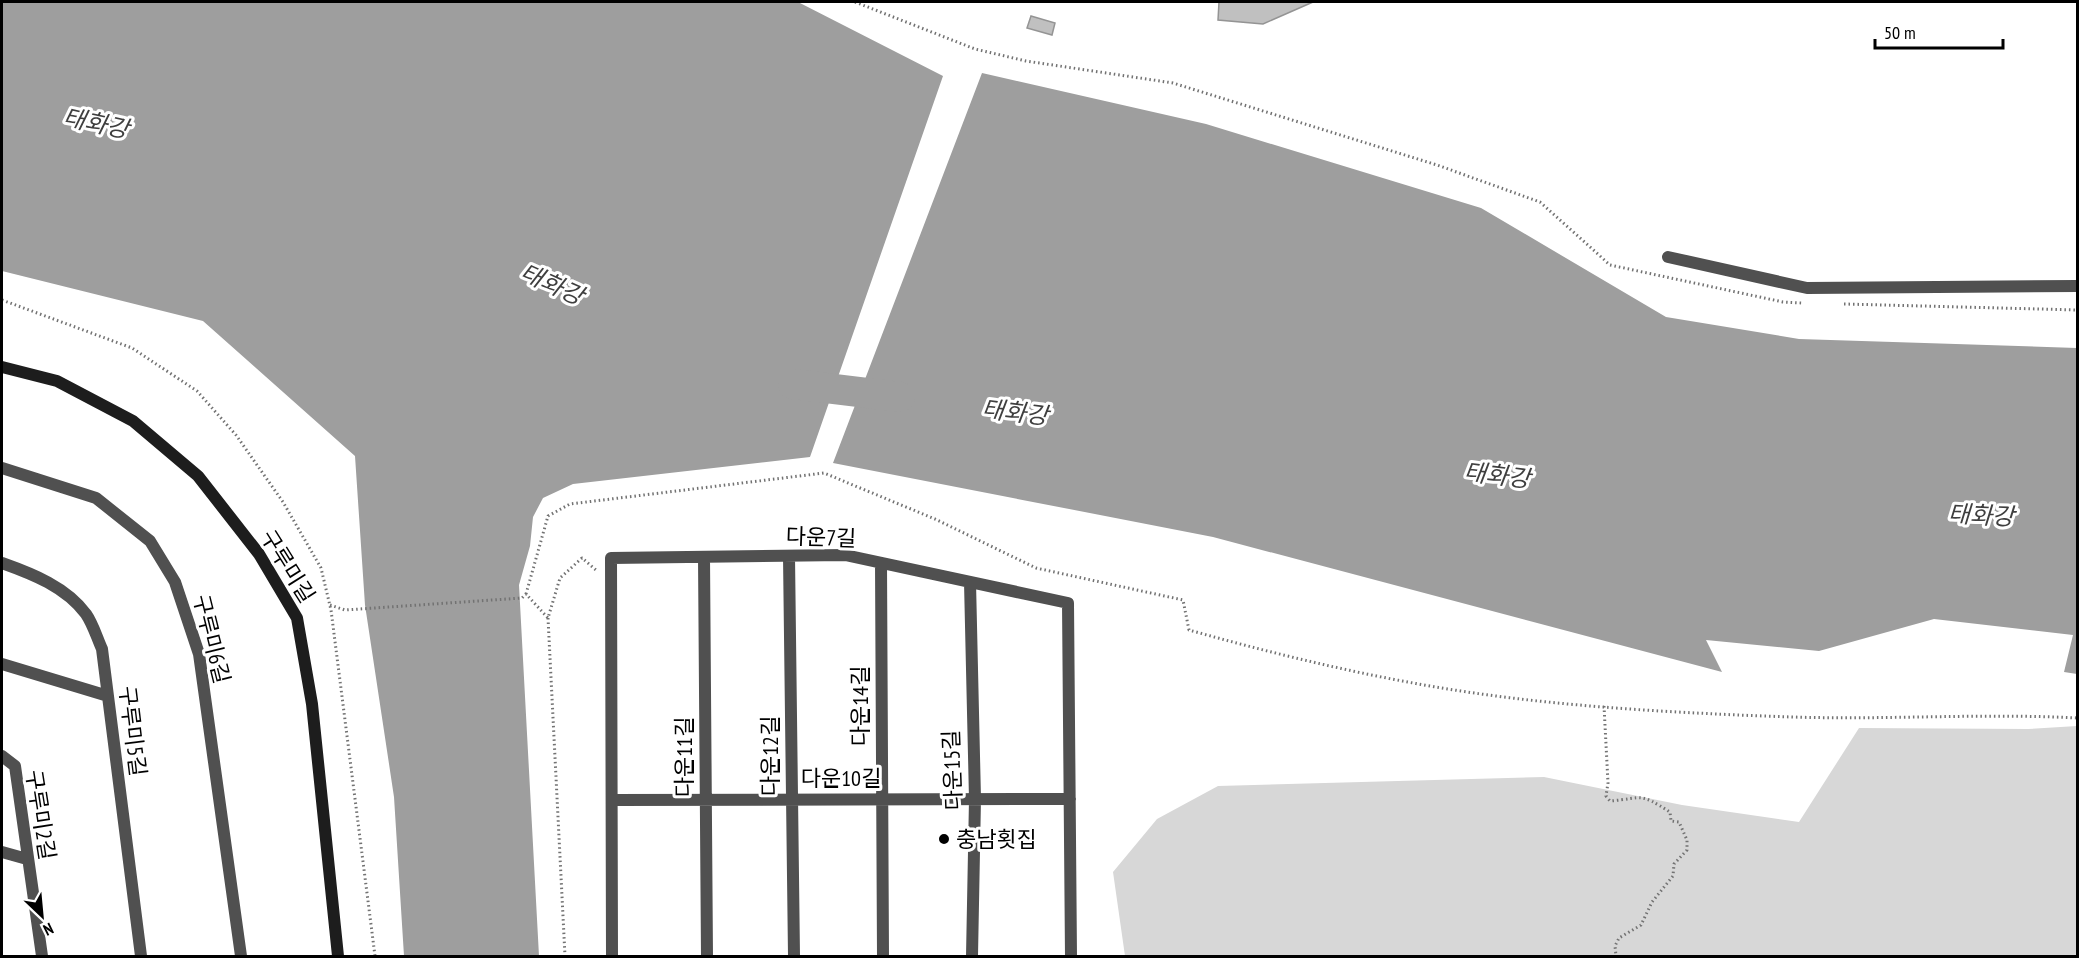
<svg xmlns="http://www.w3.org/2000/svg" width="2079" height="958" viewBox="0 0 2079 958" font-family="'PT Sans Narrow','Noto Sans KR',sans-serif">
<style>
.green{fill:#d7d7d7}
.water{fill:#9e9e9e}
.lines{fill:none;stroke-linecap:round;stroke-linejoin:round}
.river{stroke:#9e9e9e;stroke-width:30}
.building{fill:#c0c0c0;stroke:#949494;stroke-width:1.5}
.path{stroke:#727272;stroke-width:3;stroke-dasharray:1.5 3;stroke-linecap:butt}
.street{stroke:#505050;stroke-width:12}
.secondary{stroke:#1d1d1d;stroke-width:12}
.poi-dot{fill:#000;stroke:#fff;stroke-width:2}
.labels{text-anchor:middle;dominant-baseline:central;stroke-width:6;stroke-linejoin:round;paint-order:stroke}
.street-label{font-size:22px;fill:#000;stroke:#fff}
.poi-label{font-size:22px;fill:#000;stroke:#fff;text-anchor:start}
.water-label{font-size:24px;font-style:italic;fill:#3f3f3f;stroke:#fff}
</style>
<rect width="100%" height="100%" fill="#fff"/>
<path class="green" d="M2077,726V956H1125L1113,872L1157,819L1218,786L1544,777L1682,805L1799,822L1859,728L2028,729Z"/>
<path class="water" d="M2,2H798L943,76L810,457L573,484L543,498L533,517L530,546L519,585L539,956H404L394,797L365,605L355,456L203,321L2,271Z
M982,73L1206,124L1481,208L1666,317L1799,339L2077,348V674L2064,672L2073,635L1934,619L1819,651L1706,640L1722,672L1213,537L833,463Z"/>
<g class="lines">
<path class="river" d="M793,384L900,397"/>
</g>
<path class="building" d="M1219,2H1313L1263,24L1218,20Z
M1031,16L1055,23L1052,35L1027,28Z"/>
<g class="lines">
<path class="path" d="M855,2L975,49L1026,61L1173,83L1437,165L1540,202L1610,265L1783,302L1802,303
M2,300L132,348L197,391L236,435L283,502L321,568L331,610L375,956
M1844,304L2078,310
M526,594L548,516L570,504L824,473L935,519L1036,568L1183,600L1189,630C1296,660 1403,685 1512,698C1602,709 1702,714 1792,717C1887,720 1982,713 2078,718
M330,605L345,610L522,598L526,594L548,618L560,578L582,558L596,570
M548,618L565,956
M1604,706L1608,783L1606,796L1610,801C1645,798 1638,792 1670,812L1671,821L1679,822L1687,840V850L1674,864L1673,876L1652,902L1641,925L1619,938L1615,946L1616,956"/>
<path class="street" d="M1668,257L1807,288L2078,286
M2,468L96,498L150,541L175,582L199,654L241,956
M789,556L794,956
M704,557L707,956
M2,563C33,574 66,587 86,614C93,624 97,638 102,649L141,956
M881,563L883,956
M970,582L975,799L972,956
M2,664L108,696
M2,756L15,766L42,956
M612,800L1070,799
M2,852L27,859
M612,956L611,558L845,555L1068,603L1071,956"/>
<path class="secondary" d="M2,367L57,381L133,421L198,476L259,554L297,618L312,704L338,956"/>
</g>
<circle class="poi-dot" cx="944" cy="839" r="6"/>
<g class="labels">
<g class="street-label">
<text transform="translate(821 537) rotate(2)">다운7길</text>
<text transform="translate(288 566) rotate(58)">구루미길</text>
<text transform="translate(212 639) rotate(76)">구루미6길</text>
<text transform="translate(860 706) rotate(-90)">다운14길</text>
<text transform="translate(133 731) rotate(83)">구루미5길</text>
<text transform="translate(770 756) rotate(-90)">다운12길</text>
<text transform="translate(684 757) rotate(-90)">다운11길</text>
<text transform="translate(952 770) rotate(-92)">다운15길</text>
<text x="841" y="778">다운10길</text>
<text transform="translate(41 815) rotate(81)">구루미2길</text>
</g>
<g class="poi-label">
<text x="956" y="839">충남횟집</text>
</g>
<g class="water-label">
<text transform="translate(96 123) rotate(12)">태화강</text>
<text transform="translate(552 284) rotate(24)">태화강</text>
<text transform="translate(1015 412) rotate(7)">태화강</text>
<text transform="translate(1497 475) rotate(7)">태화강</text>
<text transform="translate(1981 515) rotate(3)">태화강</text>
</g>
</g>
<rect width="2079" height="958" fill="none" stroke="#000000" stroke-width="6"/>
<g transform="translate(42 916) rotate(154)" stroke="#ffffff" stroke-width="4.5" paint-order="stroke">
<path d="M0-4.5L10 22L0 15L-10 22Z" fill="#000000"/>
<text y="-9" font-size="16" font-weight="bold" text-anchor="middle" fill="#000000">N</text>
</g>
<path d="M1875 39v9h128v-9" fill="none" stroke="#000000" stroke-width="3"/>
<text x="1884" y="39" font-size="18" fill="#000000" stroke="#ffffff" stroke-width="4.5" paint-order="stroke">50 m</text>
</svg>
